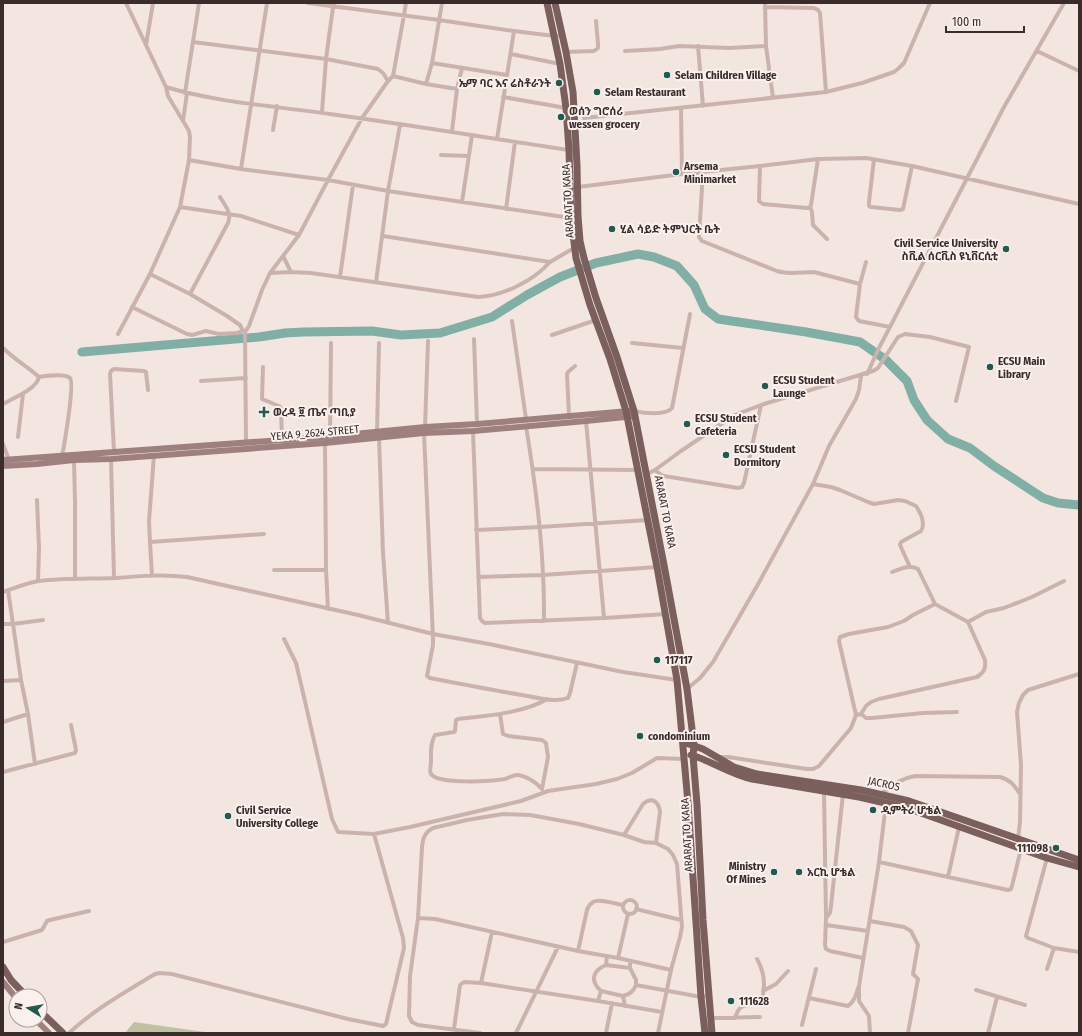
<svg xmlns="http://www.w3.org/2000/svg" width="1082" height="1036" viewBox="0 0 1082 1036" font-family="'Fira Sans Condensed','Noto Sans Ethiopic',sans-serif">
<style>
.green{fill:#bfc2a1}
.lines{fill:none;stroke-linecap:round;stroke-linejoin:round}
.river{stroke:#81afa5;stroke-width:9}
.street{stroke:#cbb3ad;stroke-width:4}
.secondary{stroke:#9e817e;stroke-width:6}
.primary{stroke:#7a5f5d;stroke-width:7}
.poi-dot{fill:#225a4f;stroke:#faf1ee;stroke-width:1.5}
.labels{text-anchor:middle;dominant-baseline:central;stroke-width:4;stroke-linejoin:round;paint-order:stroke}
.poi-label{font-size:11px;font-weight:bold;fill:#392c2b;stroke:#faf1ee;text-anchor:start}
.street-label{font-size:11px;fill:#392c2b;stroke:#faf1ee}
</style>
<rect width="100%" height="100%" fill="#f3e6e1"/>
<path class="green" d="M134,1022L212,1033H125Z"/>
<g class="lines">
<path class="river" d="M82,352L259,337L285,333L303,332L372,331L401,335L440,333L492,317L527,295L560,277L596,263L638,254L654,257L677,266L694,285L705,309L718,319L806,332L860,342L886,360L907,381L914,400L927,420L948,439L970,448L994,466L1043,498L1058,503L1079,505"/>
<path class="street" d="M308,3L439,20L514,31L497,139
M765,3L766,46L773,98
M765,7L814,8L818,10L820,13L826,92
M514,31L546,35L563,36
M193,42L326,59L378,69L383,73L388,81
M146,45L153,3
M698,46L703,106
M625,51L660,49L679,46L730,48L766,46
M1037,51L1079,71
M566,52L594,51L598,48V44L596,21
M511,54L560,64
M432,63L507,75
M393,76L426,84L432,63L442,3
M426,84L457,89
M166,87C219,103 275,106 330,114C410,125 489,138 569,150
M185,93L199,3
M503,97L566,108
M681,108L682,174
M322,112L326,59L333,7L335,3
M584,118L826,92L862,83L894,72L899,68L904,63L930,3
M183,121L187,93
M273,130L277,106
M452,131L457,89L462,68
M441,155L469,156
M874,159L869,202V206L871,207L900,210L903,209L912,166
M189,160L241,169L328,180L388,191L571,218
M760,166L759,201L763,204L807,208L810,207L811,205L818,159
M241,169L267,3
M703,172L699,237L702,241L777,271C790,275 801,272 814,272L860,284L856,317L859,321L890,327
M570,188L682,174L760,166L818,159L866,158L912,166L1079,204
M462,202L472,135
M180,207L241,216L299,235
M810,207L812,212L813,225L827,239
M506,209L515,142
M383,236L550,262L574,248
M283,256L291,272
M270,273L291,272L311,273L478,297C503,296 533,281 550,262
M150,274L190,294L227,316L240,325L243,331
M340,277L353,185
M376,282L388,191L400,125
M860,284L866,262
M190,294L228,223C232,212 225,206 220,197
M132,307L187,334L192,335L206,331L219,334L237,333L243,331L245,332
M512,321L526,419
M118,334L150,274L180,207L189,160L190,137L189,131L168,96L166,87L126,3
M552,335L596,320
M474,339L477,424
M632,343L683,348
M3,348C14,359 28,367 39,377
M263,367L262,399L279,406L281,408L282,440
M867,374L879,348L1004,107L1064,3
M201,381L246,378
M3,404C13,398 37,389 39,377C46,376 64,373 70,378C75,383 64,446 62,456
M634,411C643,413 665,416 672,408L690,314
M569,416L567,374L568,372L575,366
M586,421L604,618
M526,426C534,475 541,525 543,575C544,590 544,605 544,621
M425,427L428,341
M473,431L480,618L482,621L485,623L604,618L666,614
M377,432L379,343
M424,433L433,638V645L427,676L430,678C461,684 491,690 522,695C535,697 555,703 568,698L570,693L577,663
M18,437L23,394
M379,437L383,553L388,623
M330,439L331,343
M246,442L245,332L249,326L262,290L270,273L299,235L328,180L362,118L388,81L393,76L404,15L406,3
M325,442L326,570L328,609
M3,444L9,460
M114,452L110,374L111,371L114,369L144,371L146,372L148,390
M111,459L114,578
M74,460L75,503V578
M533,469L638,470
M655,470L660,474L664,476L738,488L742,487L744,483L761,405
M647,474L655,470L681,451L721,424L735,415L761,405L873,371L878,368L898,337L905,334L930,337L969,347L956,401
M813,484L831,487L840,490L868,502L874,504L898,500L905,501L916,506C920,512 926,523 921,531L901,542L900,545L910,567
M37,500L39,549L38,581
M476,530L540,527L648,520
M150,542L149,521L154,455
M274,570H326
M892,572C900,569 910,564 918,569L935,604
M152,576L150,542L264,534
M478,577L543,575L657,567
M8,590L13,624L43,620
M3,592C15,588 26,583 39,581C64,578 90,579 116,578C140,576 164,574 187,577L358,615L433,634L489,644L623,672L677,680
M3,624H13L21,680L28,714L35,764
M284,639L296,663L304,697L332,819L338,832L374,834L410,827L521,801L548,791L596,784L617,779L632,773L657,758L684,759
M3,681L21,680
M687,689L700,678L713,662L757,586L813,484L829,446L856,399L859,390L861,376
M500,714L503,734L508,736L542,740L546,743L548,757L542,789
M861,714L866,718H872L923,713L957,712
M856,715L861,714L866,706L871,702L879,699L977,677C984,672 986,669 985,660L968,622
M3,722L28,714
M718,757H728L807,769H813L819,766L851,728L856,715L839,641L840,637L849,634L888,627L904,621L913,615L935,604L968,622L986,612L1004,608L1032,597L1064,581
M3,772L75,753L76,750L71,725
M541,788C536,782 524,775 517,775C513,775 509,778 505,779C493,781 439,785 431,774C429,771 431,766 431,762C431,753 430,743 435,735L454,732L455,731L456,720L458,719C484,716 525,713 547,699
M824,792L826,918L825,945L826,949L830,951L863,958
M881,794C890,786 903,778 915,776L1000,777C1011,780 1014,785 1020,794
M624,835L643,804C652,796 659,802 660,812L656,843
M1018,839L1020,822L1021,765L1017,712L1019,703L1023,695L1028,690L1079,674
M879,862L1008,890L1011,889L1012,886L1021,849
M948,877L959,827
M623 907a7 7 0 1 1 14 0a7 7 0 1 1-14 0Z
M636,909L681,920
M418,918L435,919L578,951L618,958L671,970
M826,918L830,913L831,906L843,794
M870,921L904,927L911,931L918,945L913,974L918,979L908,1033
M826,925L868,931
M492,932L481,983L598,1001L662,1012
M3,942L42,930L47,921L50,920L89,911
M1054,948L1079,952
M578,951L587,910C588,907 590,904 593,902C598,898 616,904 623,905
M618,958L628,914
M606,965L630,968V961
M630,968L636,980V985L701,997L709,996
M1047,969L1054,948L1028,938L1026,936L1047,858
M976,990L1025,1005
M601,991C590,981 592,971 606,965L607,956
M763,991L776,984L788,971
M623,996C630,994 633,992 636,985
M809,998L848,1006C854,1002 856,995 858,988
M598,1001L601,991L623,996L625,1006
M711,1018L760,1017
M735,1018C741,999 748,1009 761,1002C766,987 765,973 757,959
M802,1025L816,969
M454,1029L460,985L464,982L481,983
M69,1033C95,1009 125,992 155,974L160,973L172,974L348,1019L383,1026L386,1024L404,948L403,938L374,834
M480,1033L418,1025L412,1022L409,1016L410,976L418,918L422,847C423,838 425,832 433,828L467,820L503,814L530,815L579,824L624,835L644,842L656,843L668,849L673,855L677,864L682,927L680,937L671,970L658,1033
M516,1033L558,947
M606,1033L612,1003
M870,1033L869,1016L859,1001V986L879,862L886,803
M988,1033L997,997"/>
<path class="secondary" d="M3,460L324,437L425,427L477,424L629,411
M3,466L37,464L74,460L111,459L325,443L424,433L473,431L586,421L635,416
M3,982L16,998
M36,1020L49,1033"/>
<path class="primary" d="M547,3L560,64L566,108L569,150L571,218L576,258L590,305L610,359L626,411L657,567L677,680L688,803L701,997L705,1033
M555,3L566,52L573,92L577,165L578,216L580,241L584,258L596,298L617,357L634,411L664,565L687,689L694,745L693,756L697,804L703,920L712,1033
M683,742L703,749L734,767L757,774L861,790L909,801L1079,860
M691,755C712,761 730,774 752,779L859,797L907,808L1047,858L1079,867
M3,967L11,980L26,996
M40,1011L63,1033"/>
</g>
<g class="poi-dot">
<circle cx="667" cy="75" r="4"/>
<circle cx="559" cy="83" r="4"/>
<circle cx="597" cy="92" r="4"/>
<circle cx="561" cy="117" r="4"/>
<circle cx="676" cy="172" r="4"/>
<circle cx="612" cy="229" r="4"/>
<circle cx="1006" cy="249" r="4"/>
<circle cx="990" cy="367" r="4"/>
<circle cx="765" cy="386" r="4"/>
<path d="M262 406h4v4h4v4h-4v4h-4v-4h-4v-4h4z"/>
<circle cx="687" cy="424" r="4"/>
<circle cx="726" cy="455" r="4"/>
<circle cx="657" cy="660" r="4"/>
<circle cx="640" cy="736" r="4"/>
<circle cx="873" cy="810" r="4"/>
<circle cx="228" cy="816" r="4"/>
<circle cx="1056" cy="848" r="4"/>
<circle cx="774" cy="872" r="4"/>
<circle cx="799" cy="872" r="4"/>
<circle cx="731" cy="1001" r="4"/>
</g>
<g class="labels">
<g class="poi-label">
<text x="675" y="75">Selam Children Village</text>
<text x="551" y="83" text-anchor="end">ኤማ ባር እና ሬስቶራንት</text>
<text x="605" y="92">Selam Restaurant</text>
<text x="569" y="111">ወሰን ግሮሰሪ<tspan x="569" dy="13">wessen grocery</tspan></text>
<text x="684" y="166">Arsema<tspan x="684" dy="13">Minimarket</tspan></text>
<text x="620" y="229">ሂል ሳይድ ትምህርት ቤት</text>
<text x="998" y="243" text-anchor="end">Civil Service University<tspan x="998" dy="13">ስቪል ሰርቪስ ዩኒቨርሲቲ</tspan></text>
<text x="998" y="361">ECSU Main<tspan x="998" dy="13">Library</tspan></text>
<text x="773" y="380">ECSU Student<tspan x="773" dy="13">Launge</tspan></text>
<text x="273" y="412">ወረዳ ፱ ጤና ጣቢያ</text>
<text x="695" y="418">ECSU Student<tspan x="695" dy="13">Cafeteria</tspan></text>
<text x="734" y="449">ECSU Student<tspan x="734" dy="13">Dormitory</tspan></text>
<text x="665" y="660">117117</text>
<text x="648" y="736">condominium</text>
<text x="236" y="810">Civil Service<tspan x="236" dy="13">University College</tspan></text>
<text x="881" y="810">ዲምትሪ ሆቴል</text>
<text x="1048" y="848" text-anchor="end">111098</text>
<text x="766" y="866" text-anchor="end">Ministry<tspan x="766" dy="13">Of Mines</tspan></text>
<text x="807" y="872">አርኪ ሆቴል</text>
<text x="739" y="1001">111628</text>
</g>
<g class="street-label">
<text transform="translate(568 201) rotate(-93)">ARARAT TO KARA</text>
<text transform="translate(315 433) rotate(-5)">YEKA 9_2624 STREET</text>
<text transform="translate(665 512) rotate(79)">ARARAT TO KARA</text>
<text transform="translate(884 784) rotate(12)">JACROS</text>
<text transform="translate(687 835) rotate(-93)">ARARAT TO KARA</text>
</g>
</g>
<rect width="1082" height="1036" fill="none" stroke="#392c2b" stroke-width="8"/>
<g transform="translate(28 1008) rotate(281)"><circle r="19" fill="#faf1ee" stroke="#ada2a0"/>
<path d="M0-3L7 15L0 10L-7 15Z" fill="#225a4f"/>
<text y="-6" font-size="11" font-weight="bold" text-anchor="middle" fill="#392c2b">N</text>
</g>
<path d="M946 26v6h78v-6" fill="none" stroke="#392c2b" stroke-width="2"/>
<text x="952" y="26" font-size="12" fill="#392c2b" stroke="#faf1ee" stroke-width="3" paint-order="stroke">100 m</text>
</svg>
